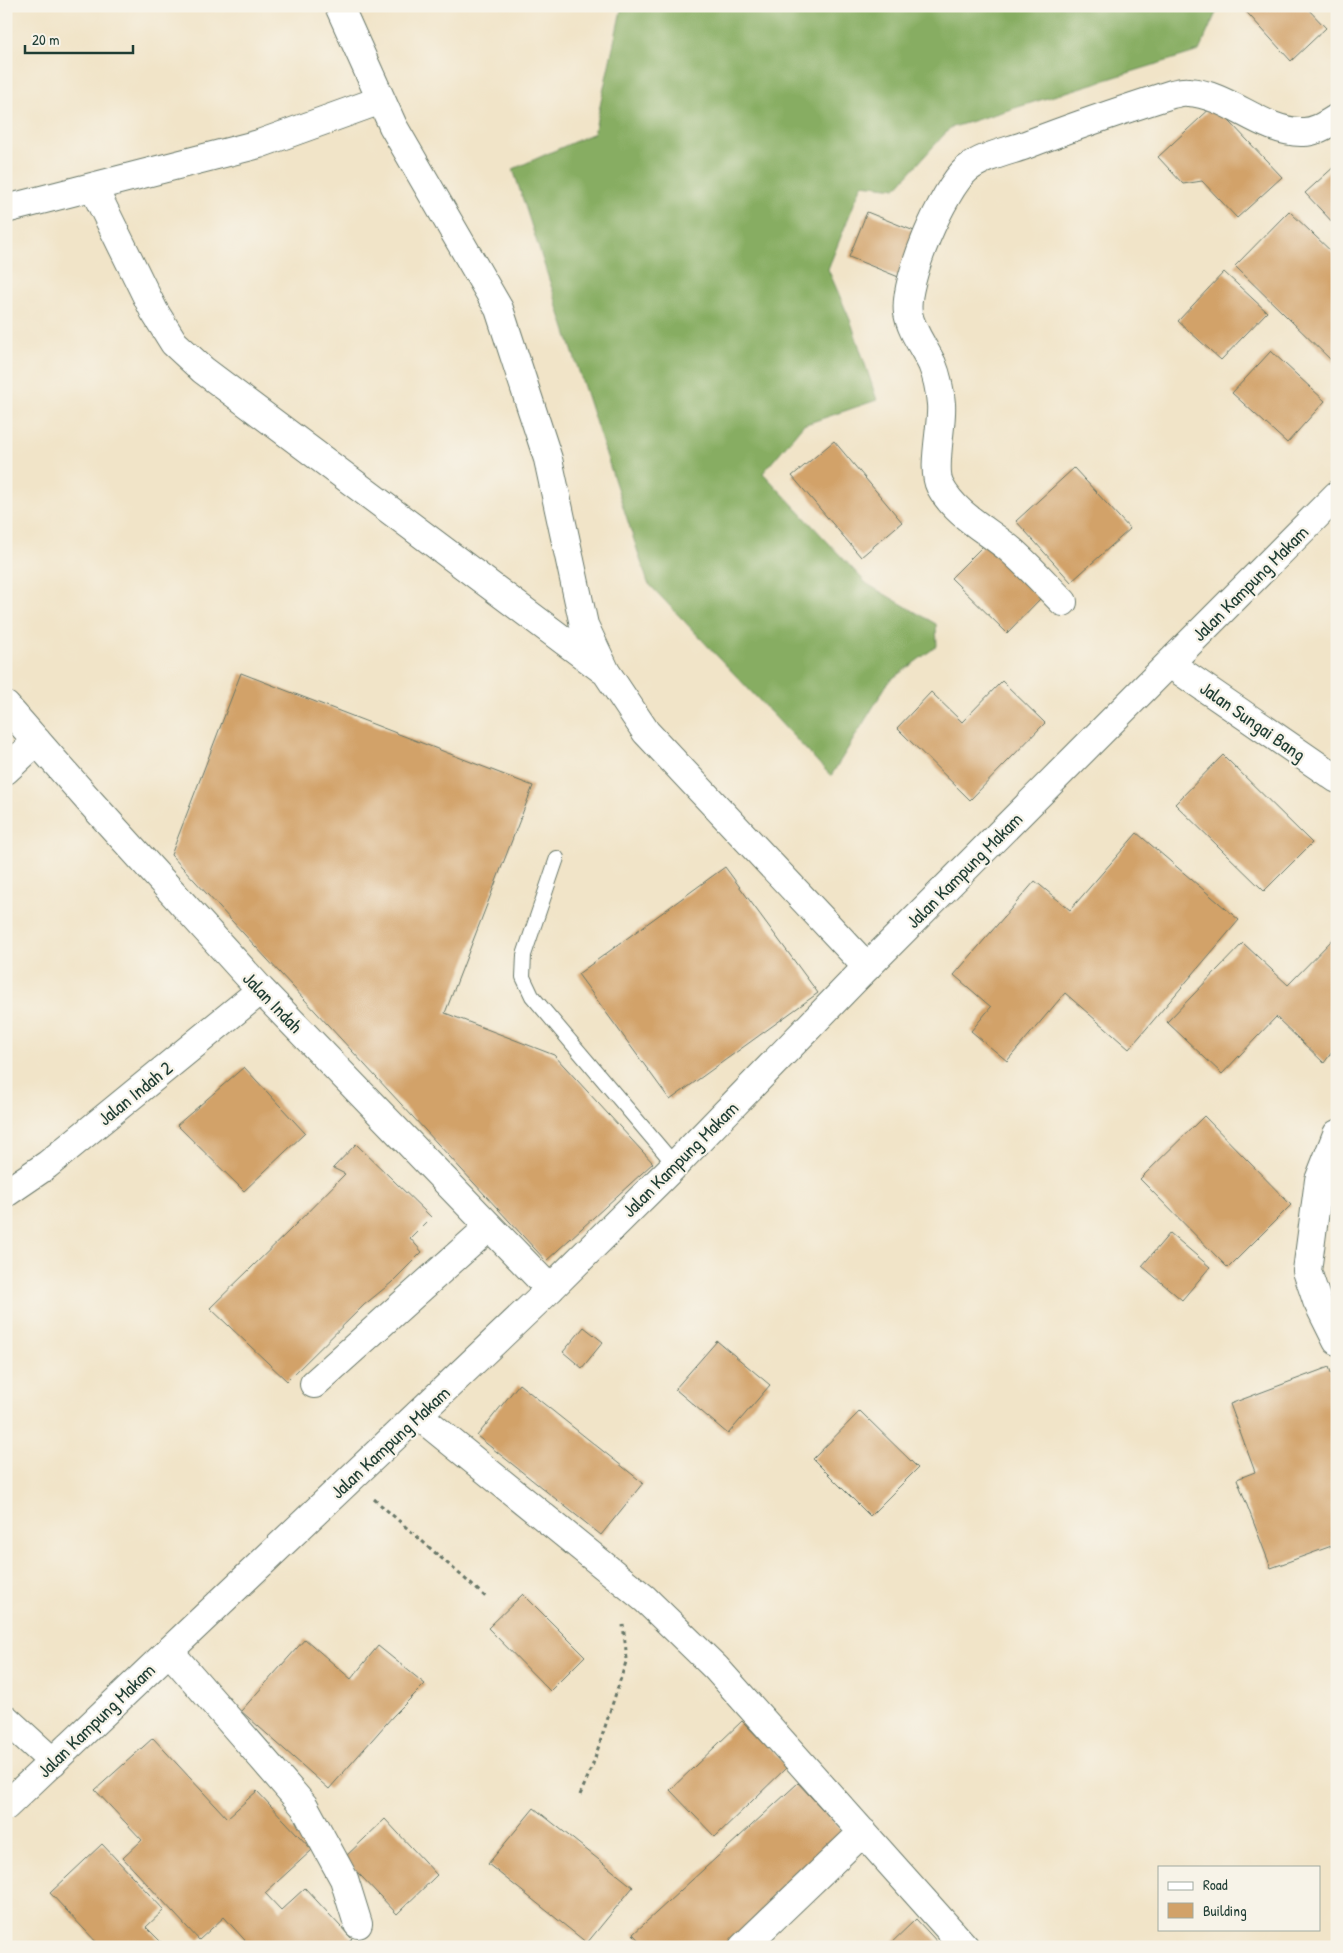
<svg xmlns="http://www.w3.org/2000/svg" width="1343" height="1953" viewBox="0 0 1343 1953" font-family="'Patrick Hand',sans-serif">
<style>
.forest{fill:#87ad62;stroke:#53754b}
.building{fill:#d2a269}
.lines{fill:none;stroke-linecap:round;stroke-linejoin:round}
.service-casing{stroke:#687768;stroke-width:16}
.minor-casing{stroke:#687768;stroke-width:30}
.tertiary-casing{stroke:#687768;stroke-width:30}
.path{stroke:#687768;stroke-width:3;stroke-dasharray:4 4;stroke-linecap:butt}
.service{stroke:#fff;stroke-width:14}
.minor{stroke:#fff;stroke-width:28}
.tertiary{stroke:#fff;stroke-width:28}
.labels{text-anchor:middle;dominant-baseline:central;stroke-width:4.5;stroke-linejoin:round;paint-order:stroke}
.street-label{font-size:19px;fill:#1f3d34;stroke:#f7f3e8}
</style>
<rect width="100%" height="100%" fill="#f7f3e8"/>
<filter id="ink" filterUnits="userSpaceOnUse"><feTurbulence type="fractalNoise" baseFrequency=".02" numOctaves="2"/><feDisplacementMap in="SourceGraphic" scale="10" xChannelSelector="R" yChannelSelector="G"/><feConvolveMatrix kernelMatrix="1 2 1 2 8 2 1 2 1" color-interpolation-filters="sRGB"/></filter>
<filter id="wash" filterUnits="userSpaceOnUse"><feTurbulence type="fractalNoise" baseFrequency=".0096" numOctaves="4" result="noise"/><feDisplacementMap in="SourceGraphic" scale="20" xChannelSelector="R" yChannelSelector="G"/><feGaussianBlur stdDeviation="1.12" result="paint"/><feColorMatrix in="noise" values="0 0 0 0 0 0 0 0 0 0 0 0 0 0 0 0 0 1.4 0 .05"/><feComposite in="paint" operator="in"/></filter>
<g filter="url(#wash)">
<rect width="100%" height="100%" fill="#f1e4c8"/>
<path class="forest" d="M622,6H1219L1199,51L950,128L896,188L862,184L828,269L851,322L877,400L803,425L763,473L867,584L936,624L937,646L889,681L831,776L648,583L513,169L594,133Z"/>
<g id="blocks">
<path class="building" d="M1241,6H1305L1326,28L1291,61Z
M1214,105L1282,177L1237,218L1202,181L1183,184L1158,157Z
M1337,164V227L1305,193Z
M1289,211L1337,257V366L1235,266Z
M867,212L919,233L901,278L849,257Z
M1224,272L1267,312L1221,360L1178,321Z
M1271,351L1325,401L1287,443L1232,393Z
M834,441L902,522L861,557L792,476Z
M1074,468L1130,529L1071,582L1016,521Z
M985,544L1040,599L1007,633L951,578Z
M241,673L533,786L445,1013L554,1055L653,1163L546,1261L171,855Z
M1002,681L1045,723L970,800L897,728L931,692L962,722Z
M1223,755L1312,843L1264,891L1175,804Z
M1137,833L1239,920L1129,1049L1065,993L1007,1061L971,1031L991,1007L954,975L1035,881L1070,910Z
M725,867L818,993L670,1100L578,974Z
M1337,935V1045L1324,1063L1276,1017L1222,1074L1167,1022L1243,943L1288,985Z
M244,1067L305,1133L244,1191L177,1125Z
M1204,1116L1291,1205L1228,1268L1140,1179Z
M356,1144L431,1217L410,1238L422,1252L391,1283L364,1305L287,1381L210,1308L290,1230L345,1174L333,1168Z
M1170,1233L1210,1267L1182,1300L1142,1266Z
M584,1327L603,1342L582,1368L563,1352Z
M717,1341L770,1385L728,1434L675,1389Z
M1329,1367L1337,1389V1544L1271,1568L1237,1479L1255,1472L1230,1404Z
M519,1384L643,1483L601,1535L477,1436Z
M860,1411L918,1468L870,1516L813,1459Z
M523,1594L585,1656L550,1691L488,1628Z
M305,1639L351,1679L378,1646L425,1684L393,1716L329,1789L241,1711Z
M742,1721L787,1767L715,1837L670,1790Z
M153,1738L227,1818L257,1791L312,1850L265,1893L281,1910L305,1888L352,1939L343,1947H251L224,1917L199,1940L123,1858L142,1840L95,1790Z
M798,1783L848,1837L729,1947H645L633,1934Z
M534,1808L633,1887L587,1943L488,1864Z
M385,1819L437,1875L397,1914L344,1858Z
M102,1844L164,1910L146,1927L166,1947H101L50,1893Z
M916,1919L942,1947H887Z"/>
</g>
</g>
<g filter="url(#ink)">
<use href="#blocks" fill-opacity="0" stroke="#687768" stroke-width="1"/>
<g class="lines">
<defs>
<path id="service" d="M557,858L524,955L523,977L532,996L675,1165"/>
<path id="minor" d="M339,6L393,126L499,309L548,459L584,625L606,672L646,732L867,967
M93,187L154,311L174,343L203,370L603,670
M6,209L259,144L381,100
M1063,602C1046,585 1030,567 1012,551C988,530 956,516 940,486C931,469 943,424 941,404C940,391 937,376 932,364C924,347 911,331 908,313C903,282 943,189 967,169C982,157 1005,152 1023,146C1072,127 1122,110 1172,94C1177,93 1183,91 1188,92C1228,94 1262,132 1301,132C1314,133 1326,125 1337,118
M1170,664L1337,779
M6,706L92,804L261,990L550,1289
M6,770L37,741
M1337,1134L1319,1180L1307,1271L1317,1301L1337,1341
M6,1193L47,1165L261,990
M314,1384L489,1227
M418,1415L645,1599L716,1668L965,1947
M169,1651L304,1806L344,1879L358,1924
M6,1719L53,1762
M743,1947L863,1832"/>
<path id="tertiary" d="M6,1806L550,1289L675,1165L867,967L1337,495"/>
</defs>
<use href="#service" class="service-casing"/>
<use href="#minor" class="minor-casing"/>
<use href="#tertiary" class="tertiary-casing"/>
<path class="path" d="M374,1499L488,1599
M580,1795L592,1767L627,1659L623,1625"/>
<use href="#service" class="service"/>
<use href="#minor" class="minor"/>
<use href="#tertiary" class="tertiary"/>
</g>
</g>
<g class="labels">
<g class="street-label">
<text transform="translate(1250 583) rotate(-45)">Jalan Kampung Makam</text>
<text transform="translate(1253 721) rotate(35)">Jalan Sungai Bang</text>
<text transform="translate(964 870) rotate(-45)">Jalan Kampung Makam</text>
<text transform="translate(273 1002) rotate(46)">Jalan Indah</text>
<text transform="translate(135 1093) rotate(-39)">Jalan Indah 2</text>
<text transform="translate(680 1159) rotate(-45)">Jalan Kampung Makam</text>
<text transform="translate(390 1442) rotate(-43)">Jalan Kampung Makam</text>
<text transform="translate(96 1720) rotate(-44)">Jalan Kampung Makam</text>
</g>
</g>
<rect width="1343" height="1953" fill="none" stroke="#f7f3e8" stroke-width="25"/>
<rect x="1158" y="1866" width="162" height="65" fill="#f7f3e8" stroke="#a1aaa0"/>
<rect x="1168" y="1882" width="25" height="8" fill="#ffffff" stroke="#a1aaa0"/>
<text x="1203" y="1890" font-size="15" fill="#1f3d34">Road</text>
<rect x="1168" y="1903" width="25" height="15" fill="#d2a269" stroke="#a1aaa0"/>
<text x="1203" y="1916" font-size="15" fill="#1f3d34">Building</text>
<path d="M25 45v8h108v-8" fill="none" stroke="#1f3d34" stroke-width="2.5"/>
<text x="32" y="45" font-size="15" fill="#1f3d34" stroke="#f7f3e8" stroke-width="4" paint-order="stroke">20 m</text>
</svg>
